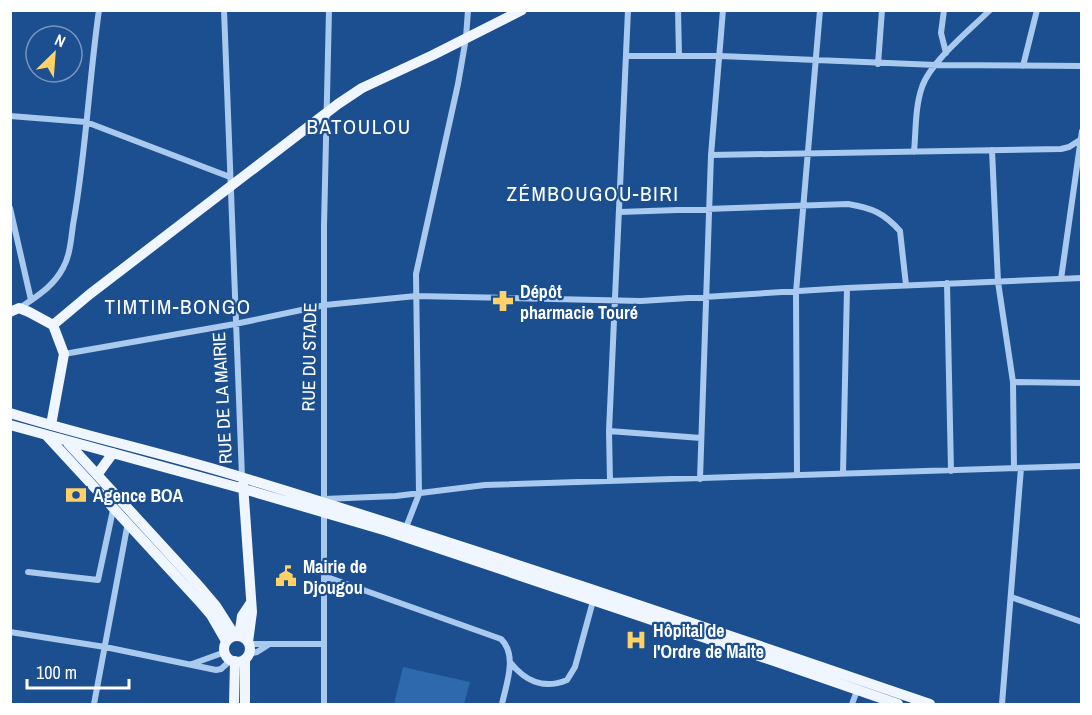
<svg xmlns="http://www.w3.org/2000/svg" width="1092" height="715" viewBox="0 0 1092 715" font-family="'Archivo Narrow',sans-serif">
<style>
.park{fill:#2e69ad}
.lines{fill:none;stroke-linecap:round;stroke-linejoin:round}
.minor{stroke:#a9c9ee;stroke-width:6}
.primary{stroke:#f0f6ff;stroke-width:10}
.labels{text-anchor:middle;dominant-baseline:central;stroke-width:4.5;stroke-linejoin:round;paint-order:stroke}
.poi-label{font-size:18px;font-weight:bold;fill:#fff;stroke:#1b4f8f;text-anchor:start}
.street-label{font-size:18px;fill:#fff;stroke:#1b4f8f}
.quarter-label{font-size:21px;letter-spacing:1.5px;fill:#fff;stroke:#1b4f8f}
</style>
<rect width="100%" height="100%" fill="#1b4f8f"/>
<path class="park" d="M403,667L470,682L464,704H394Z"/>
<g class="lines">
<path class="minor" d="M224,10L242,477
M678,10L679,56
M944,10L941,33L946,53
M626,56H719L936,65L1082,66
M878,64L882,10
M1023,66L1037,10
M10,116L86,122L230,177
M992,150L998,282L1013,382L1014,468
M914,152C916,130 915,107 922,87C930,62 971,29 990,10
M711,155L1061,149L1069,147L1080,140
M10,208L31,300
M620,212L848,204C872,208 884,213 900,231L906,285
M1061,279L1082,131
M947,283L951,471
M20,308C37,296 53,287 63,268C71,254 71,235 74,219C86,151 89,80 99,10
M64,354L235,324L325,305L416,296L641,301L847,288L1082,278
M1013,382L1082,383
M609,431L701,438
M843,473L847,288
M797,475L796,292L820,10
M700,479L711,155L723,10
M610,481L609,431L628,10
M324,499L396,496L485,485L1082,466
M405,530L419,494L416,274L458,84L466,38L468,10
M28,572L98,580L113,510
M324,576L501,639C518,655 506,685 502,704
M1011,597L1082,622
M10,632L105,647L216,670L221,669L231,660
M249,644H324
M248,654L257,652L268,645
M510,662C525,681 543,690 567,680L575,667L593,601
M192,664L225,652
M94,704L128,522
M324,704V226L329,10
M852,704L858,688
M1002,704L1021,468"/>
<path class="primary" d="M10,312L19,308L29,312L53,325L64,354L51,425
M53,325L90,294L338,104L362,88L433,55L522,10
M10,413C88,437 167,454 244,478C474,548 702,626 930,704
M10,425L244,489L387,531L774,661L898,704
M47,436L199,601L211,615L226,641
M68,443L199,586L216,606L235,636
M97,475L113,453
M243,484L252,612L248,642
M239,636L242,616L250,604
M224 649a13 13 0 1 1 26 0a13 13 0 1 1-26 0Z
M245,659V704
M234,704L235,661"/>
</g>
<defs>
<symbol id="pharmacy-bare" viewBox="-9 -9 18 18"><path d="M-2-6h4v4h4v4h-4v4h-4v-4h-4v-4h4Z" fill="#ffd166" stroke="#1b4f8f" stroke-width="2.5" paint-order="stroke"/></symbol>
<symbol id="bank-bare" viewBox="-9 -9 18 18"><path d="M-6-4H6V4H-6ZM0-2.3a2.3 2.3 0 1 0 0 4.6a2.3 2.3 0 1 0 0-4.6Z" fill="#ffd166" stroke="#1b4f8f" stroke-width="2.5" paint-order="stroke"/></symbol>
<symbol id="civic-bare" viewBox="-9 -9 18 18"><path d="M-.6-6.5H3V-4.5H.6V-3L4-1V1h2V6H-6V1h2V-1L-.6-3ZM-1.2 2.5V6h2.4V2.5Z" fill="#ffd166" stroke="#1b4f8f" stroke-width="2.5" paint-order="stroke"/></symbol>
<symbol id="hospital-bare" viewBox="-9 -9 18 18"><path d="M-5-5h3v3.5h4V-5h3V5h-3V1.5h-4V5h-3Z" fill="#ffd166" stroke="#1b4f8f" stroke-width="2.5" paint-order="stroke"/></symbol>
</defs>
<g fill-rule="evenodd">
<use href="#pharmacy-bare" x="488" y="286" width="30" height="30"/>
<use href="#bank-bare" x="61" y="480" width="30" height="30"/>
<use href="#civic-bare" x="271" y="561" width="30" height="30"/>
<use href="#hospital-bare" x="621" y="625" width="30" height="30"/>
</g>
<g class="labels">
<g class="poi-label">
<text x="520" y="291">Dépôt<tspan x="520" dy="21">pharmacie Touré</tspan></text>
<text x="93" y="495">Agence BOA</text>
<text x="303" y="566">Mairie de<tspan x="303" dy="21">Djougou</tspan></text>
<text x="653" y="630">Hôpital de<tspan x="653" dy="21">l'Ordre de Malte</tspan></text>
</g>
<g class="street-label">
<text transform="translate(309 357) rotate(-89)">RUE DU STADE</text>
<text transform="translate(222 398) rotate(-93)">RUE DE LA MAIRIE</text>
</g>
<g class="quarter-label">
<text x="359" y="126">BATOULOU</text>
<text x="593" y="193">ZÉMBOUGOU-BIRI</text>
<text x="178" y="306">TIMTIM-BONGO</text>
</g>
</g>
<rect width="1092" height="715" fill="none" stroke="#ffffff" stroke-width="24"/>
<g transform="translate(54 54) rotate(25)"><circle r="28" fill="#1b4f8f" stroke="#7695bc" stroke-width="1.5"/>
<path d="M0-4.5L10 22L0 15L-10 22Z" fill="#ffd166"/>
<text y="-9" font-size="16" font-weight="bold" text-anchor="middle" fill="#ffffff">N</text>
</g>
<path d="M27 679v9h102v-9" fill="none" stroke="#ffffff" stroke-width="3"/>
<text x="36" y="679" font-size="18" fill="#ffffff" stroke="#1b4f8f" stroke-width="4.5" paint-order="stroke">100 m</text>
</svg>
